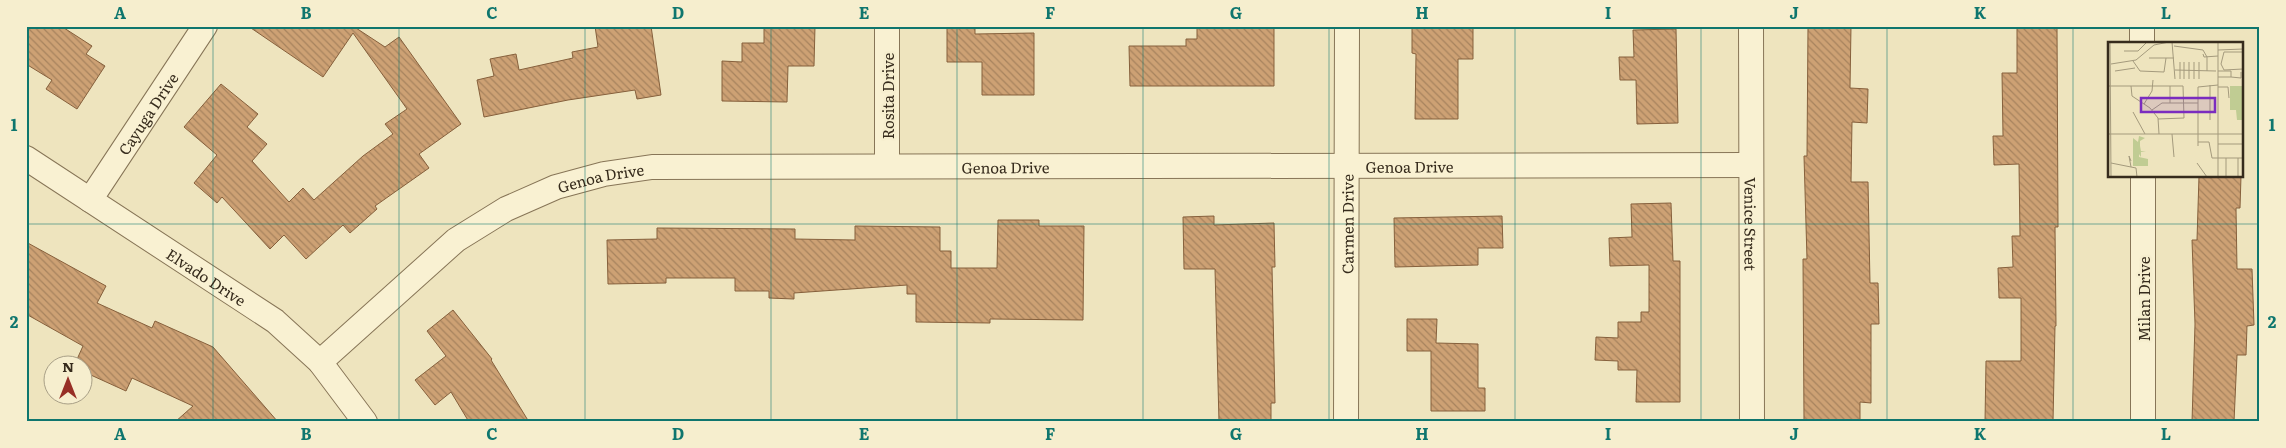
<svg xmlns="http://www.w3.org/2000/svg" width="2286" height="448" viewBox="0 0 2286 448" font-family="Literata,serif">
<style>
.building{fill:url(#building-back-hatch);stroke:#86603c}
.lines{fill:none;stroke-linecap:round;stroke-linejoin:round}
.minor-casing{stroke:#877557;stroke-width:26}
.minor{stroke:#f9f1d2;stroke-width:24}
.grid{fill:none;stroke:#0f766e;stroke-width:1;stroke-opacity:0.55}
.labels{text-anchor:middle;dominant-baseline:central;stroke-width:5;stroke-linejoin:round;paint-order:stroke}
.street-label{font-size:15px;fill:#362b1c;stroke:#f6eece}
.inset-road{fill:none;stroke:#a49a7d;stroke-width:1}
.view{fill:#7b2cbf;fill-opacity:0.15;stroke:#7b2cbf;stroke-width:2.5}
.inset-edge{fill:none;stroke:#362b1c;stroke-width:2.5}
.neatline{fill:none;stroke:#0f766e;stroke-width:2}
.grid-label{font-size:16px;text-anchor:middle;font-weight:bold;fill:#0f766e}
</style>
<defs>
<pattern id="building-back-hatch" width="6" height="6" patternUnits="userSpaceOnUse" patternTransform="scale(1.25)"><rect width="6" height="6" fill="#cda174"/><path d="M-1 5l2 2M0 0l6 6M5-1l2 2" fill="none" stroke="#a7835e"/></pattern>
</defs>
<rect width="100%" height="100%" fill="#eee4be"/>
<path class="building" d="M26,26H61L92,46L86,54L105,66L77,109L46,89L52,80L26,64Z
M248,26H357L356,28L385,47L399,37L461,124L419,154L429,168L375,206L377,209L350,233L343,225L306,259L284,235L270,249L222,197L217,203L194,183L217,155L184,127L221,84L258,114L247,127L267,144L252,161L289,202L303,188L314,200L363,156L393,134L385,124L407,109L353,33L323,77Z
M595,26H651L661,95L637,99L635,90L568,100L484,117L477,80L494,76L490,59L516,54L519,70L573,58L572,52L598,47Z
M764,26H815L814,66H788L787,102L722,101V61L742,62V43H764Z
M947,26H975V34L1034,33V95H982V62H947Z
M1197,26L1274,28V86H1130L1129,46H1186V39H1197Z
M1412,26H1473V59H1458V119H1415L1416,54L1412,53Z
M1808,26H1851L1850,88L1868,89L1867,123L1852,122L1851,182H1868L1870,283H1878L1879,324H1871V403L1860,402V422H1804L1803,259H1807L1804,156H1807Z
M2017,26H2057L2058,227H2055L2056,326H2055L2053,422H1985L1986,361H2021V298H1999L1998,268L2013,267L2012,236H2020L2019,164L1994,165L1993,136H2003L2002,73H2017Z
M1676,29L1678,123L1637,124L1636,80H1620L1619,57H1634L1633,30Z
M2199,176H2241L2240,208H2236L2237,269H2252L2254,325L2247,326L2246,355H2237L2234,422H2192L2195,324L2192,240H2197Z
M1671,203L1673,261H1680V402H1636L1637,370H1618V361L1595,360L1596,337L1618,338V322H1641V312H1649V265L1610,266L1609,238L1632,237L1631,204Z
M1214,216V225L1274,223L1275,267H1272L1275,403H1271V422H1219L1215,269H1184L1183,217Z
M1502,216L1503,248H1478V265L1395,267L1394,218Z
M998,220H1039V226H1084L1083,320L990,319V323L916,322V294H907V285L794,293V299L769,298V291H735V278H666V283L608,284L607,240L657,239V228L795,229V239L855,240V226L940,227V251H951V268H997Z
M26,242L106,286L97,303L152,328L155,321L213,347L278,422H175L193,406L132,378L126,391L82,371V366H74L83,346L26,314Z
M453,310L492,359L491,360L529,422H469L451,392L435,405L415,380L446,356L427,331Z
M1407,319H1437L1436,343L1478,344V388H1485V411H1431V351H1407Z"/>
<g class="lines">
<defs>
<g id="minor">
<path d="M887,26V166"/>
<path id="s1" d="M1751,26L1752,422"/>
<path d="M2142,26V44"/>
<path id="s2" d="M26,158L275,321L320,362L365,422"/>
<path d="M2143,176V422"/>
<path id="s3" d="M90,200L205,26"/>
<path id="s4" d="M320,362L456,240L506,209L556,187L604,174L652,167L1751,165"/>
<path id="s5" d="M1346,422L1347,26"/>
</g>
</defs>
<use href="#minor" class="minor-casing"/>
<use href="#minor" class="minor"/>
</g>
<path class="grid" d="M213,26V422M399,26V422M585,26V422M771,26V422M957,26V422M1143,26V422M1329,26V422M1515,26V422M1701,26V422M1887,26V422M2073,26V422M26,224H2260"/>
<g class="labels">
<g class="street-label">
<text transform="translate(887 96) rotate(-90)">Rosita Drive</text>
<text stroke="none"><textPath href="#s3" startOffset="104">Cayuga Drive</textPath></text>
<text stroke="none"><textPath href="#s4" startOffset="1152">Genoa Drive</textPath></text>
<text stroke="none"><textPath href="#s4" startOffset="748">Genoa Drive</textPath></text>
<text stroke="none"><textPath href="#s4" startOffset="342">Genoa Drive</textPath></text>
<text stroke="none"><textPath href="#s5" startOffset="198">Carmen Drive</textPath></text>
<text stroke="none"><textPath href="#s1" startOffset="198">Venice Street</textPath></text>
<text stroke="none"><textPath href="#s2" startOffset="216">Elvado Drive</textPath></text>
<text transform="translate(2143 299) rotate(-90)">Milan Drive</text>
</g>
</g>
<g transform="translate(2108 42)">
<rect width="135" height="135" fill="#eee4be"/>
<path d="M122,44H135L134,78H129L128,68H122ZM31,94L37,96L32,99V104L33,109L38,110H33V115L31,112V115L40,117V124H25V96L30,100Z" fill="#c0cc93"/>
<path class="inset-road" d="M2,0L3,135M64,0L67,37M66,4L95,8L99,15V29M110,8L135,7M16,9H30L39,0M135,10H116L113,22L116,28L135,27M95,12L96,15L110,14M41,16H66M25,19L32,29L56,30L58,16M72,20V37M76,20V37M81,20V37M86,20V37M91,20V37M3,22L28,18L46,3L61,0M67,28L108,29M7,29L27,26M110,29H123V35H110M123,35L133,36V30M102,43V78M0,44H75L76,76L50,77M23,44L24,54L42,66L50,76L51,92M62,44V61M110,45H120L121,56M36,62L44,49L45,38M44,68L54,61H90M25,70L37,92M0,92H135M64,92L66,115M90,100H101L104,116H135M110,102H135M90,104V45L110,43M118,116V135M130,116V135M23,119L21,114L23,125M3,121L28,126L29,135M89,121L99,135M51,135H79M110,135V0"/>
<path class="view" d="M33,56H107V70H33Z"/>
<rect width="135" height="135" class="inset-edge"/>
</g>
<rect width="2286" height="448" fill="none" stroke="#f6eece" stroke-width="55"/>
<g transform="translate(68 380)"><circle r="24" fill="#f6eece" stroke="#a9a087"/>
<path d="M0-4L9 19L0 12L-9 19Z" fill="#972f26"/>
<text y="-8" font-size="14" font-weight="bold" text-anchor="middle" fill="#362b1c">N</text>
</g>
<rect x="28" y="28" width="2230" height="392" class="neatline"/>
<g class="grid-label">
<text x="120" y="19">A</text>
<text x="306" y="19">B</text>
<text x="492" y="19">C</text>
<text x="678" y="19">D</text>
<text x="864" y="19">E</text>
<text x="1050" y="19">F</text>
<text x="1236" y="19">G</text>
<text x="1422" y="19">H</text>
<text x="1608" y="19">I</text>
<text x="1794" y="19">J</text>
<text x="1980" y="19">K</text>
<text x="2166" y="19">L</text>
<text x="14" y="131">1</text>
<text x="2272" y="131">1</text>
<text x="14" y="328">2</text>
<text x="2272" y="328">2</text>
<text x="120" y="440">A</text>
<text x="306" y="440">B</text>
<text x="492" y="440">C</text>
<text x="678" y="440">D</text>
<text x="864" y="440">E</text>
<text x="1050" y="440">F</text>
<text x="1236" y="440">G</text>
<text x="1422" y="440">H</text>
<text x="1608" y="440">I</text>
<text x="1794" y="440">J</text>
<text x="1980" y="440">K</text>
<text x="2166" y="440">L</text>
</g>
</svg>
